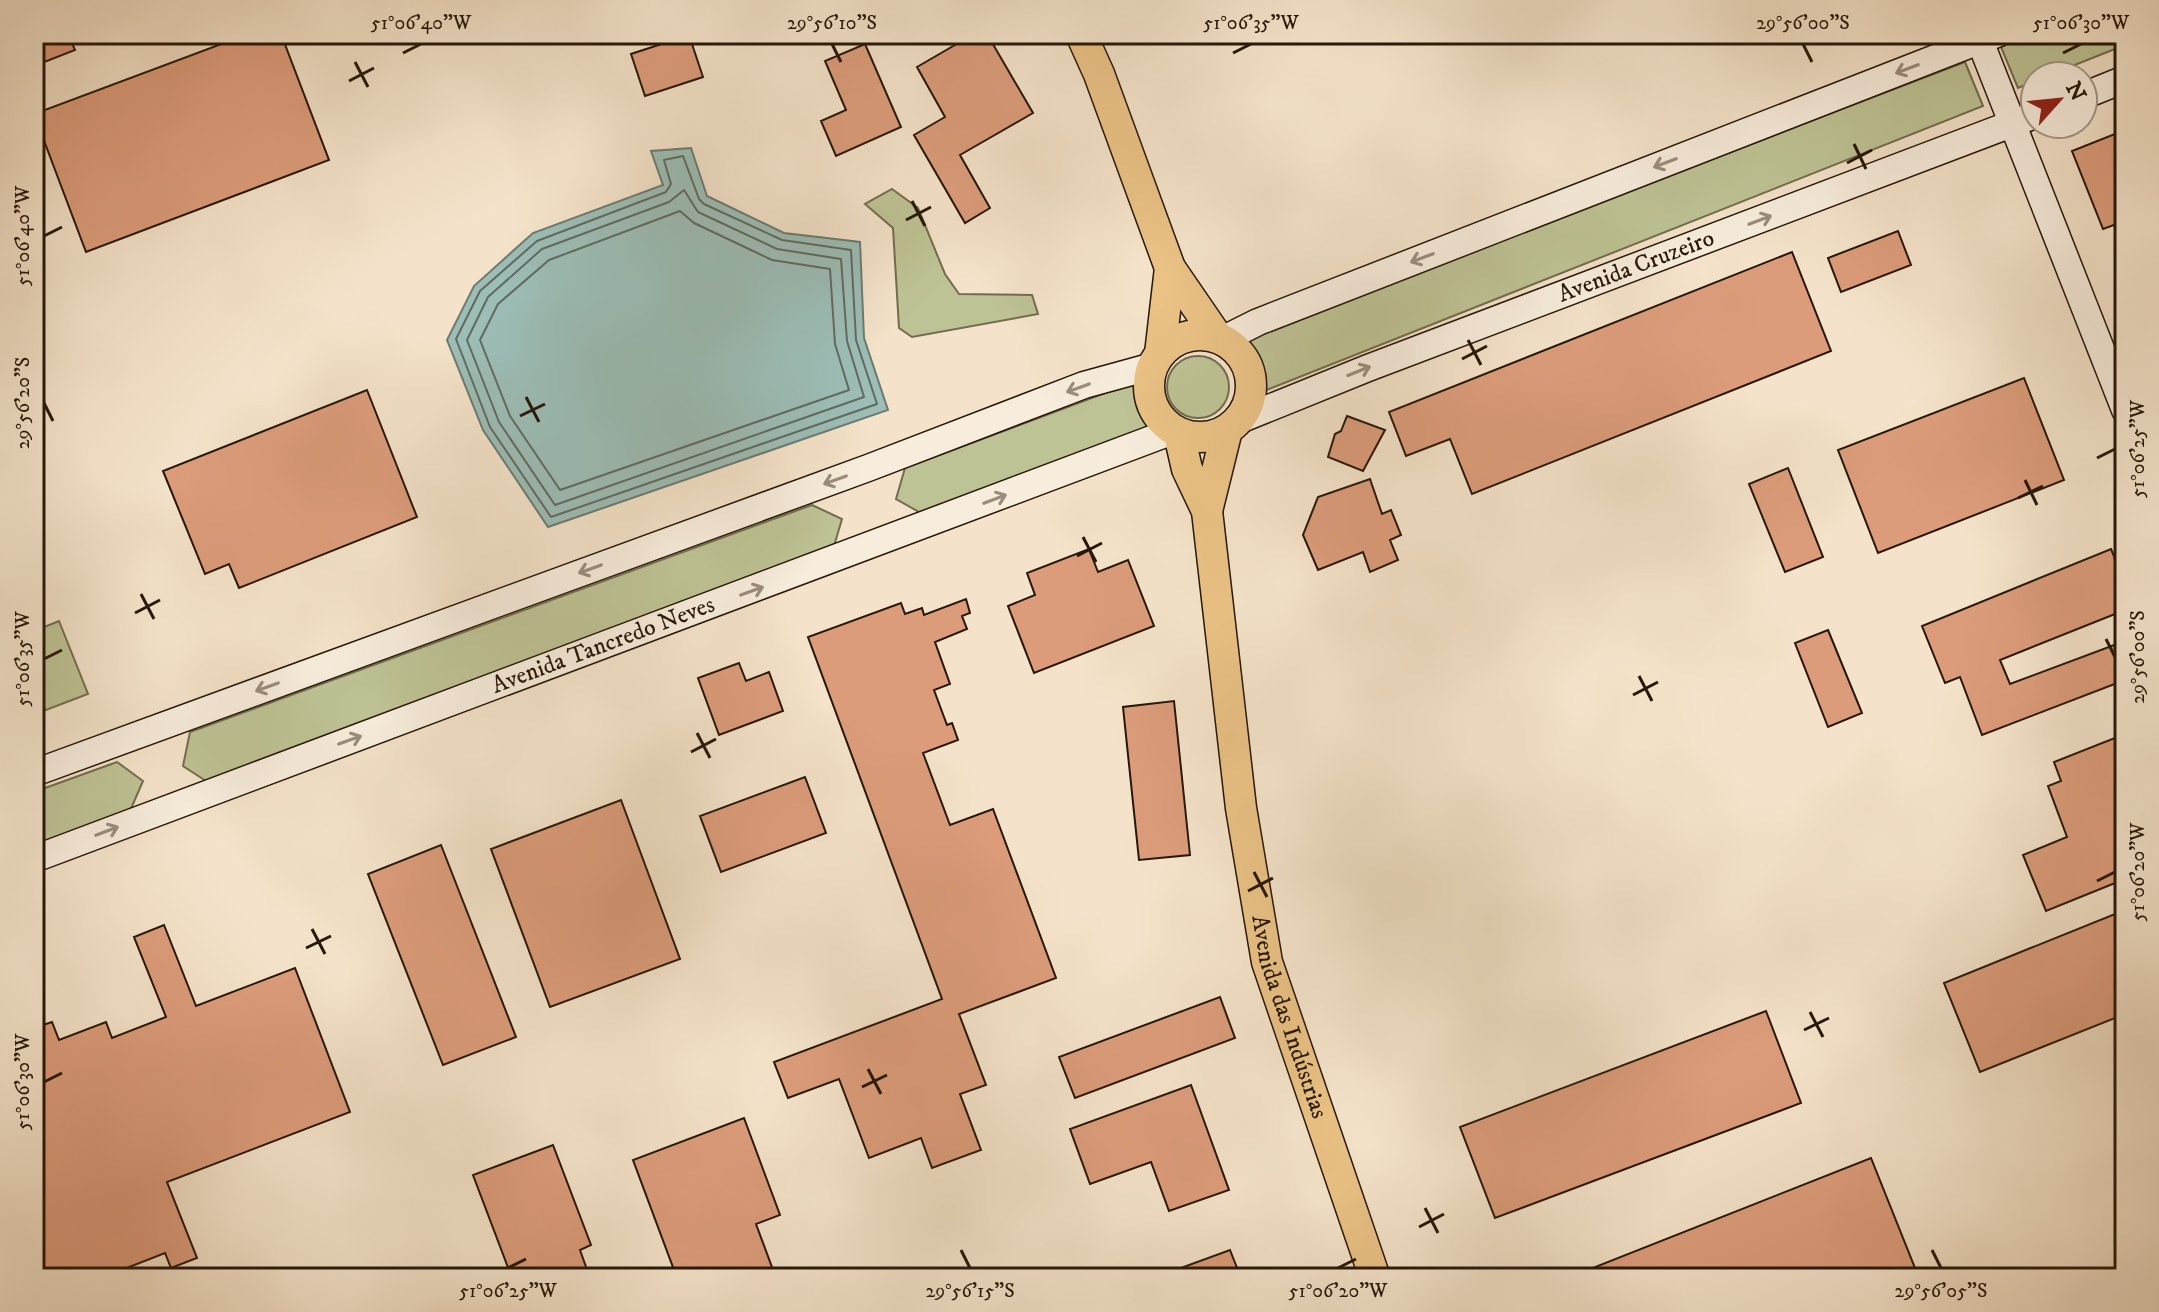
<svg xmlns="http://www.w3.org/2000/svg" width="2159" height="1312" viewBox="0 0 2159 1312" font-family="'IM FELL DW Pica',serif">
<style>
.green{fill:#bec395;stroke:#726d4e;stroke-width:2}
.water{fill:#9cbeb7;stroke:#6d7b71;stroke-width:2}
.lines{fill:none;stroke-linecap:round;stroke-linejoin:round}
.shore{stroke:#616a60;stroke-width:2}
.building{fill:#dc9c7b;stroke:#261708;stroke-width:2}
.secondary-casing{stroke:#261708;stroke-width:29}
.primary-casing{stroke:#261708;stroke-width:33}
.secondary{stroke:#f8eddd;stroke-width:26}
.primary{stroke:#eac285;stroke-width:30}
.oneway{stroke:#9a8d7d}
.ticks{fill:none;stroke:#261708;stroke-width:3}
.labels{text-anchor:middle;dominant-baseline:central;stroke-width:7;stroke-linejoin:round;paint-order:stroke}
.street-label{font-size:24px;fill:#261708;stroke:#f8eddd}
.neatline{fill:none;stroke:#261708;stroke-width:3}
.ticks-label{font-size:20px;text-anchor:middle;fill:#261708}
</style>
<rect width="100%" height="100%" fill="#f4e3ca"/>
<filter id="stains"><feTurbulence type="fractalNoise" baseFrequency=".0025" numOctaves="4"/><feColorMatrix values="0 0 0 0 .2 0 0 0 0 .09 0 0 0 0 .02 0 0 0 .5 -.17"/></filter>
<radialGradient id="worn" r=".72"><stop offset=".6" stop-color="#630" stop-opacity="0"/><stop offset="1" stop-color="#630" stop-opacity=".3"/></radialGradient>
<path class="green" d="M2033,34H2125V45L2047,76H2035V81L2018,88L2001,47Z
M1965,62L1983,106L1264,391L1244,337Z
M892,189L918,208L945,274L959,294L1032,295L1038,314L912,337L899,328L893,228L865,204Z
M1167 387a31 31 0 1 1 62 0a31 31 0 1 1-62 0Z
M1132,383L1151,431L926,516L896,499L905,468Z
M812,505L842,519L834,546L206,781L183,766L190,732Z
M59,621L88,694L38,713L34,702V631Z
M117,762L143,781L130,811L34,848V792Z"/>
<path class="water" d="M691,148L707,196L784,233L860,242L864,338L888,410L548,527L483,430L447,340L474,286L533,233L663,185L651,151Z"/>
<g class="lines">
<path class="shore" d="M683,156L699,199L704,204L782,240L851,250L856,340L877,404L551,517L490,427L456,339L480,291L537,241L666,192L671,184L664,160Z
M684,190L698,212L777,249L841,259L847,341L864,397L555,505L499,422L467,340L488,297L542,249L669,202Z
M680,211L694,223L772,260L830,269L835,344L849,390L560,490L510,416L480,340L498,304L549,260Z"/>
</g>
<path class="building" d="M34,34H68L75,50L34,66Z
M248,34H281L329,160L86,252L34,114Z
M974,34H987L1033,113L960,155L990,208L965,223L914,135L945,117L917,67Z
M689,35L703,77L645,96L631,54Z
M865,44L901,127L836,156L821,121L846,110L825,61Z
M2125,130V221L2103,229L2072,151Z
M1898,231L1911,265L1841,292L1828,258Z
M1792,252L1831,351L1472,494L1450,439L1406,456L1389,412Z
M2024,378L2064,480L1878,553L1838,450Z
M367,390L417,517L239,588L229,564L205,574L163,471Z
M1347,416L1385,430L1363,471L1328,457L1335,434L1341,431Z
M1788,468L1823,557L1785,572L1749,484Z
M1370,479L1382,514L1391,510L1401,535L1390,540L1398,560L1370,572L1363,552L1318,570L1303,535L1318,497Z
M1089,549L1098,572L1128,560L1154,626L1034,673L1008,606L1035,595L1027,573Z
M2111,549L2125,583V610L2000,660L2010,684L2125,641V680L1982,735L1960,677L1945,683L1922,626Z
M966,599L970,613L962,616L967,629L935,642L950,684L934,690L947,725L952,723L958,740L923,753L950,825L993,809L1056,978L959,1014L986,1085L960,1094L981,1150L932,1168L921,1138L869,1158L839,1079L788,1098L774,1062L942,999L808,637L901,603L905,614L922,608L924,615Z
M1828,630L1862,713L1828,727L1795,643Z
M739,663L746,681L769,672L783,711L719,735L698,678Z
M1174,701L1190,855L1139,860L1123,707Z
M2125,734V879L2046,911L2023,855L2067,837L2048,786L2061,781L2054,762Z
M805,777L826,833L721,872L700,816Z
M621,800L680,959L550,1007L491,849Z
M441,845L516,1037L443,1065L368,874Z
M2125,910V1014L1980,1072L1944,983Z
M164,925L196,1006L295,968L350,1112L167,1182L197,1258L171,1268L165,1253L101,1278H34V1028L52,1022L59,1040L106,1022L112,1038L166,1017L134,937Z
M1220,997L1235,1038L1075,1098L1059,1057Z
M1766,1011L1801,1103L1495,1218L1460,1127Z
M1191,1085L1229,1190L1169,1211L1151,1162L1090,1184L1070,1129Z
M744,1118L780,1215L756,1224L776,1278H677L633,1160Z
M553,1145L591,1245L580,1250L590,1278H512L473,1175Z
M1871,1158L1919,1278H1570V1277Z
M1230,1250L1241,1278H1159V1276Z"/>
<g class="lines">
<defs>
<g id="secondary">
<path d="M1980,41L2125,410"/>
<path d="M2083,96L2125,79"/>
<path d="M1222,340L1258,322L1997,34"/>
<path id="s1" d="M1237,421L1368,368L2035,115"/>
<path d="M34,773L868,468L1084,385L1153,366"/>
<path id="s2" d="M34,859L1173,431"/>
</g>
<g id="primary">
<path d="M1081,34L1099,74L1170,268L1218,338"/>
<circle cx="1200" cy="386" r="51"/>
<path d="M1160,354L1170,268"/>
<path id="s3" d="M1179,434L1187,469L1207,511L1241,808L1267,962L1375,1278"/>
<path d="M1207,511L1227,430"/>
</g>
</defs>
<use href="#secondary" class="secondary-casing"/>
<use href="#primary" class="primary-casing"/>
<use href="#secondary" class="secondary"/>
<use href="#primary" class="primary"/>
</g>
<defs><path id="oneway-shaft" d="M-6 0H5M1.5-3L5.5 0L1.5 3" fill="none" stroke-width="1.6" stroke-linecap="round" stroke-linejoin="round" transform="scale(2)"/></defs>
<g class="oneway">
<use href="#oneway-shaft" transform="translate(1907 69) rotate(159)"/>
<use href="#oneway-shaft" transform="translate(1665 163) rotate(159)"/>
<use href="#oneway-shaft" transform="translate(1760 220) rotate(-21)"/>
<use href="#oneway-shaft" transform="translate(1422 258) rotate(159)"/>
<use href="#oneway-shaft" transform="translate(1359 371) rotate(-22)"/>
<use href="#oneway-shaft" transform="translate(1078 388) rotate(160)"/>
<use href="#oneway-shaft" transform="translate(835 480) rotate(160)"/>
<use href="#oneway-shaft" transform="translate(995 499) rotate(-21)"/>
<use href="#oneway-shaft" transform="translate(590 569) rotate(160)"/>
<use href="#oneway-shaft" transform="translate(752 591) rotate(-20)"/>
<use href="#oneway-shaft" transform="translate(267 687) rotate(160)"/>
<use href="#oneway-shaft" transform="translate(350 740) rotate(-20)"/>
<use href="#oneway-shaft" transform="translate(107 831) rotate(-21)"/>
</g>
<path class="ticks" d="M832,44L841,62M1803,44L1812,62M403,53L421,44M1233,53L1251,44M2063,53L2081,44M355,62L368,87M349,81L374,68M1854,144L1866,169M1847,163L1872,150M912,201L925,226M906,220L931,207M44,236L62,227M1468,340L1481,365M1462,359L1487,346M526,397L539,422M44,403L53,421M520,416L545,404M2097,458L2115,449M2025,480L2037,505M2018,498L2043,486M1083,537L1096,562M1077,556L1102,543M141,594L154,619M135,613L160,600M2106,639L2115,657M44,659L62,650M1639,676L1652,701M1633,695L1658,682M697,733L710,758M691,752L716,739M1254,872L1267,897M2097,881L2115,872M1248,891L1273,878M312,929L325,954M306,948L331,936M1810,1012L1823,1037M1804,1030L1829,1018M868,1069L881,1094M44,1082L62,1073M862,1087L887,1075M1425,1208L1438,1233M1419,1227L1444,1214M961,1250L970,1268M1932,1250L1941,1268M508,1268L526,1259M1338,1268L1356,1259"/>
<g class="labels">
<g class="street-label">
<text stroke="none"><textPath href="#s1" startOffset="428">Avenida Cruzeiro</textPath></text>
<text stroke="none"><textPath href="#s2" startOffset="608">Avenida Tancredo Neves</textPath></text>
<text stroke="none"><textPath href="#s3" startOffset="596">Avenida das Indústrias</textPath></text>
</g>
</g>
<rect width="2159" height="1312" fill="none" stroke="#f4e3ca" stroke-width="88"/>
<g transform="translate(2059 100) rotate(63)"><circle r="38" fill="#f8eddd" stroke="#a49788" stroke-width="2"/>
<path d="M0-6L14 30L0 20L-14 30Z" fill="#8f2418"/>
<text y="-12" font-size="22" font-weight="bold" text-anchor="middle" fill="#261708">N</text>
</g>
<rect x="44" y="44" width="2071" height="1224" class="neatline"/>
<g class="ticks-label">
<text x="421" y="29">51°06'40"W</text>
<text x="832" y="29">29°56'10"S</text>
<text x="1251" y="29">51°06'35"W</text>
<text x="1803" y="29">29°56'00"S</text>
<text x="2081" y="29">51°06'30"W</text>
<text transform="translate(22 236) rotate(-90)" y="7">51°06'40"W</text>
<text transform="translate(22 403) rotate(-90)" y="7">29°56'20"S</text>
<text transform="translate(2137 449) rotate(-90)" y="7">51°06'25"W</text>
<text transform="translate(2137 657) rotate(-90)" y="7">29°56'00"S</text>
<text transform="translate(22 659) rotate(-90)" y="7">51°06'35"W</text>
<text transform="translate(2137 872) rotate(-90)" y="7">51°06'20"W</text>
<text transform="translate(22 1082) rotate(-90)" y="7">51°06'30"W</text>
<text x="508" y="1297">51°06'25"W</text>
<text x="970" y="1297">29°56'15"S</text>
<text x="1338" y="1297">51°06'20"W</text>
<text x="1941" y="1297">29°56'05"S</text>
</g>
<rect width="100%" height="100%" filter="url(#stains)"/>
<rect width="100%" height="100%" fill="url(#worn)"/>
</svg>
